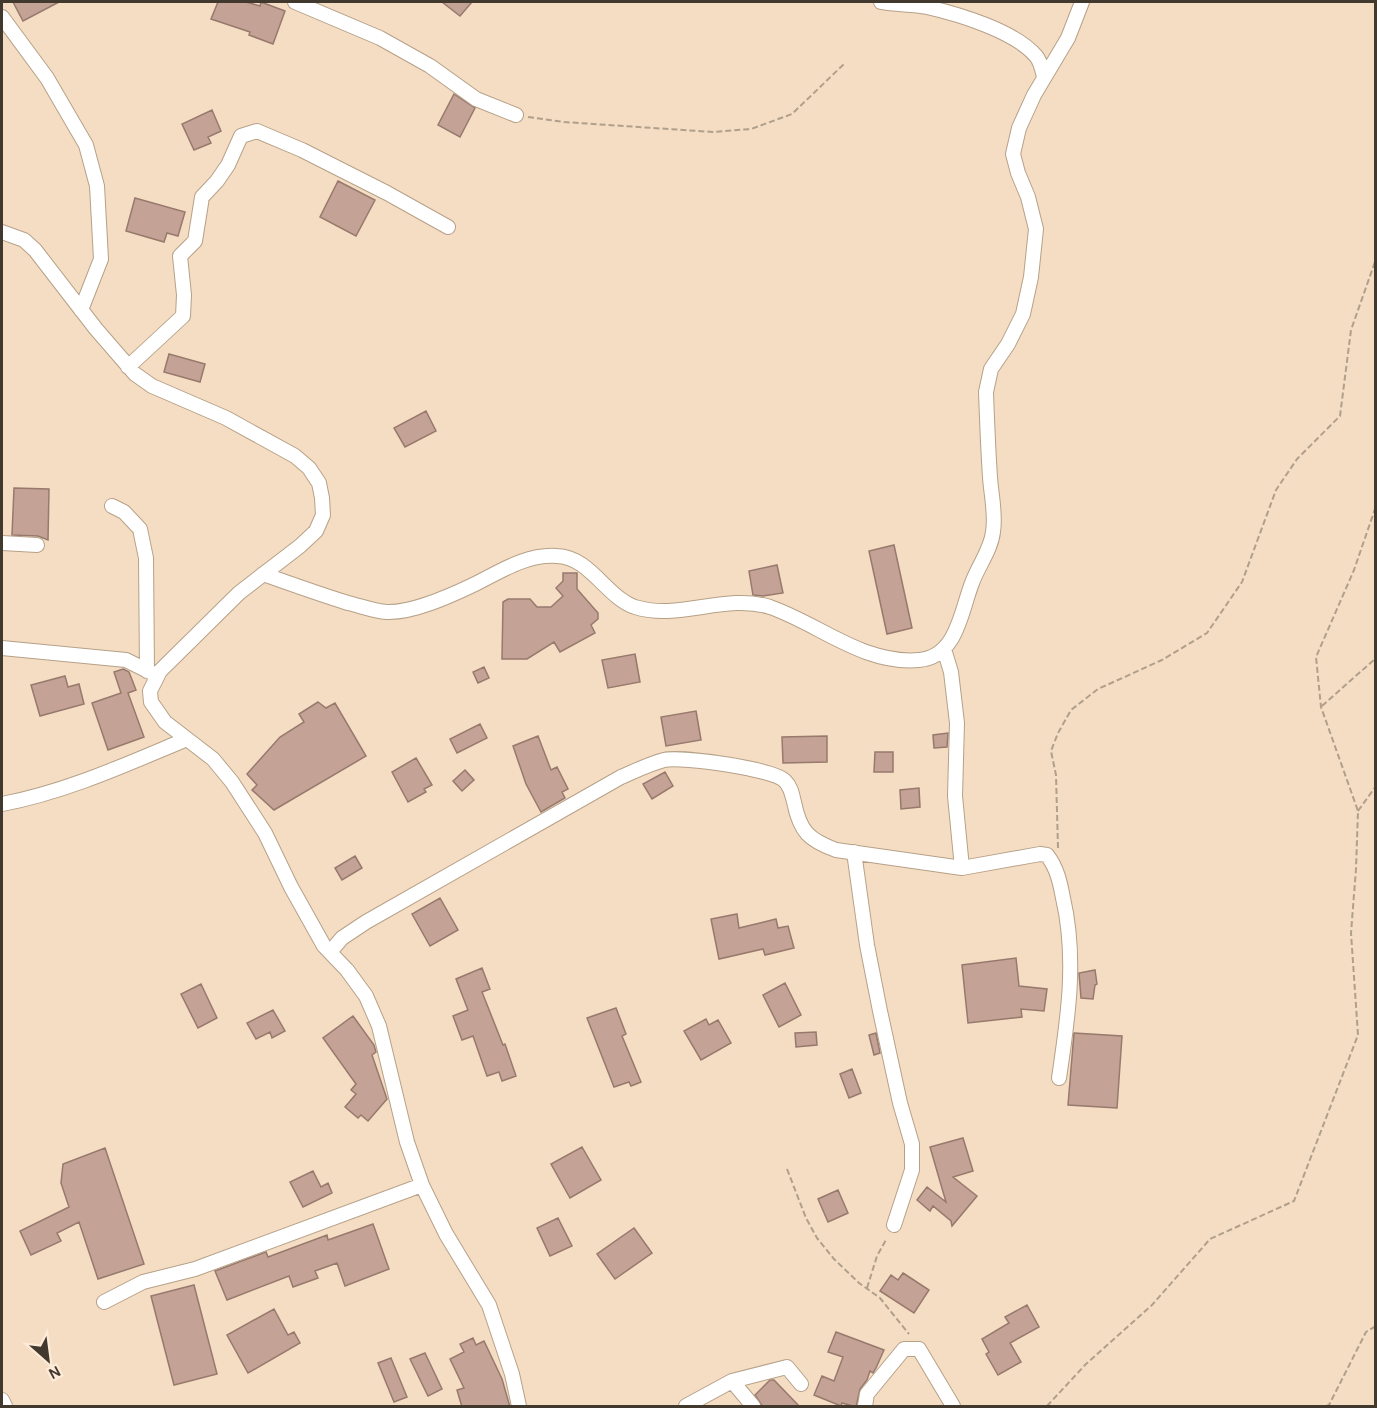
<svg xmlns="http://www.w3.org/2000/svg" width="1377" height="1408" viewBox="0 0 1377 1408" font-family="Karla,sans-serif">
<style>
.building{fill:#c4a396;stroke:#98796d;stroke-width:1.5}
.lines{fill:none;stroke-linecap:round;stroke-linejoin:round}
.minor-casing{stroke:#b6a188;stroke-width:16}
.path{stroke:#b09f8b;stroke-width:2;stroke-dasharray:6 3;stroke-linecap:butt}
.minor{stroke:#fff;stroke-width:14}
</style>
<rect width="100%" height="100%" fill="#f4ddc3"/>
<path class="building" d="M13,2H59L23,21Z
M218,2H246L260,6L261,2L285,11L273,44L249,35L250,32L211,19Z
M442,2H472L460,16Z
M454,94L475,108L460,137L438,125Z
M212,110L221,131L208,137L211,143L194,150L182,124Z
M338,181L375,200L356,236L320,217Z
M135,198L185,212L178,236L167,233L164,242L126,231Z
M169,354L205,364L200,382L164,372Z
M426,411L436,431L405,447L394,428Z
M14,488L49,489L48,540L38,536L12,535Z
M894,545L912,628L887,634L869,551Z
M777,565L783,593L763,596L753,595L749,571Z
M563,573H577V589L598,613V619L591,625L595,633L560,652L554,642L527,659H502L503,602L508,599H530L537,607H551L563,596L556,588L563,581Z
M635,654L640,682L608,688L602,660Z
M484,667L489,678L478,683L473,672Z
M123,669L129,672L136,690L128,693L144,737L108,750L92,703L121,693L114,672Z
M65,676L68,687L79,684L84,704L40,716L31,685Z
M318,702L326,708L335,703L366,756L274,810L252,790L257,785L247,774L280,737L304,722L299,714Z
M696,711L701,740L666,746L661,717Z
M480,724L487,738L457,753L450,739Z
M948,733L947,747L934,748L933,735Z
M538,736L551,770L557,767L568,789L562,792L565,798L541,812L526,784L513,746Z
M827,736V762L783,763L782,737Z
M875,752H893V772H874Z
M416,758L432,785L424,789L426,792L408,802L392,772Z
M465,770L474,780L462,791L453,781Z
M665,772L673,786L652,799L643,784Z
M919,788L920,807L901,809L900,790Z
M355,856L362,868L342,880L335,868Z
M440,898L458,930L430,946L412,914Z
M737,914L739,928L776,919L778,928L788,926L794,948L765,955L763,949L719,959L711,919Z
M1016,958L1019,986L1047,989L1044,1011L1021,1009L1022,1017L968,1023L962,965Z
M482,968L490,989L482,992L503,1045L505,1044L516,1076L502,1081L499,1072L487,1076L473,1036L462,1040L453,1016L468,1010L456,979Z
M1095,970L1097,984L1095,985L1093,999L1081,998L1079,973Z
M785,983L801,1015L779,1027L763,995Z
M201,984L217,1018L198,1028L181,994Z
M616,1008L626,1034L622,1036L641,1082L631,1086L629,1082L614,1087L587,1018Z
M273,1010L285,1031L272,1038L270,1032L256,1039L247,1023Z
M353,1016L374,1045L376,1052L372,1055L387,1099L368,1121L361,1115L358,1118L345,1107L356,1094L351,1090L356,1084L323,1038Z
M706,1019L709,1025L718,1020L731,1043L701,1060L684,1031Z
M816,1032L817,1045L796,1047L795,1033Z
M876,1033L880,1053L874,1055L869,1035Z
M1074,1033L1122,1036L1117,1108L1068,1105Z
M852,1069L861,1093L849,1098L840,1074Z
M963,1138L973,1171L953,1177L977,1196L952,1226L951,1221L933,1206L930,1211L917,1200L927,1187L946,1202L930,1147Z
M582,1147L601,1180L570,1198L551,1164Z
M105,1148L144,1264L98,1279L79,1222L57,1233L61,1241L31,1255L20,1231L69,1207L61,1183L63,1164Z
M313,1171L321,1187L328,1183L332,1193L303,1207L290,1182Z
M838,1190L848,1213L828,1222L818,1199Z
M558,1218L572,1246L550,1256L537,1228Z
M373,1224L389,1269L345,1286L337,1263L315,1271L318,1278L293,1287L289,1276L227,1300L215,1271L266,1252L268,1257L327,1235L328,1240Z
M634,1228L652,1253L615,1279L597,1254Z
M903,1273L929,1290L914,1313L880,1291L891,1275L898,1280Z
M194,1285L217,1374L174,1385L151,1296Z
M1027,1305L1039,1327L1010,1343L1021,1362L998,1375L986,1354L989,1352L982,1339L1009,1323L1005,1317Z
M274,1309L288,1335L294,1332L300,1343L248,1373L227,1335Z
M836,1332L884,1350L876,1368L873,1373L870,1371L867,1380L860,1389L856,1407L842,1403L841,1406L814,1395L822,1376L834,1381L843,1357L828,1352Z
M473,1338L476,1345L484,1341L502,1379L510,1407H462L457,1390L464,1388L450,1359L464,1352L460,1344Z
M425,1353L442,1389L428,1396L410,1359Z
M391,1358L407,1397L394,1402L378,1363Z
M770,1380H774L800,1407H763L755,1395Z"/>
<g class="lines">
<defs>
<path id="minor" d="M295,2L380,38L430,66L476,99L516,115
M881,2C896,5 912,4 927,7C958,14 1015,31 1036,56C1041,62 1042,69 1044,77
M2,17L47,78L86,145L97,186L101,259L81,310
M2,232L24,240L35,250L96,329L135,374L152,386L226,418L295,456L309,468L319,483L322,498L323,515L316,531L300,546L239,593L160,671L150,691L151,702L165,722L213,759L232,782L265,833L291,887L324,946L347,970L366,996L379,1026L407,1142L422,1185L446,1234L489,1305L512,1374L519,1406
M128,367L183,316L184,295L180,256L195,241L202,197L217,181L228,165L241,136L257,131L302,150L387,193L448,227
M112,506L124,512L140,529L146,558L147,671
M2,543L37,545
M263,574C291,584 319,594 348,603C361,606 374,611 387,612C413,613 450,596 473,585C500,572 525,554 557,556C590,557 606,597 635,607C679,621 725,593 770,607C819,624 864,665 919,660C957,657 961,611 972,583C978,566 991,550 993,532C996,514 991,494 990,477C988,448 987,420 986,392L991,369L1008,344L1023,314L1031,277L1036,229L1028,197L1018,173L1013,154L1019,128L1034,95L1068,38L1082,2
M2,648L126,660L154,674
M944,649L951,672L957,723L955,796L962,868
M2,804C66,792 127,764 187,739
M854,852L867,945L880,1011L900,1103L912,1144V1170L894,1225
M330,952L342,938L366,922L621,777C635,771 649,764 664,760C682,756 774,769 785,781C791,787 792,794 794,802C800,832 809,840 836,850L962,868L1040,854L1047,855C1057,868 1060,882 1063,898C1077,958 1068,1018 1059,1078
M104,1302L143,1282L195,1269L422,1185
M732,1381L753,1406
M2,1400L5,1406
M686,1406L732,1381L787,1367L801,1384
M865,1406L867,1394L904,1349H919L953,1406"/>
</defs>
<use href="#minor" class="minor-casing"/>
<path class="path" d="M528,117L564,122L713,132L751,129L792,114L844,64
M1322,706L1376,658
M1358,811L1376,786
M1058,848L1056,775L1051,751L1058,733L1071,710L1098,689L1162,660L1207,633L1242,582L1276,490L1297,459L1340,416L1351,330L1376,259
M787,1169L806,1218L817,1238L834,1259L859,1283L880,1298L909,1334
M867,1288L877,1256L887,1238
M1047,1406L1086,1364L1152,1305L1210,1239L1294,1201L1358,1035L1351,933L1356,869L1358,811L1321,707L1316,657L1354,570L1376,506
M1326,1406L1329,1405L1366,1332L1376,1326"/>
<use href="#minor" class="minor"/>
</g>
<rect width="1377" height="1408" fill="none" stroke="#41382e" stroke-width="6"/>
<g transform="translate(48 1360) rotate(152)" stroke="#feebd7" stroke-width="4.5" paint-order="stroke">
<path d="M0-4.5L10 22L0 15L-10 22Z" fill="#41382e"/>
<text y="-9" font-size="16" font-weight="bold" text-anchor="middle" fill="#41382e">N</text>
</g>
</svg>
